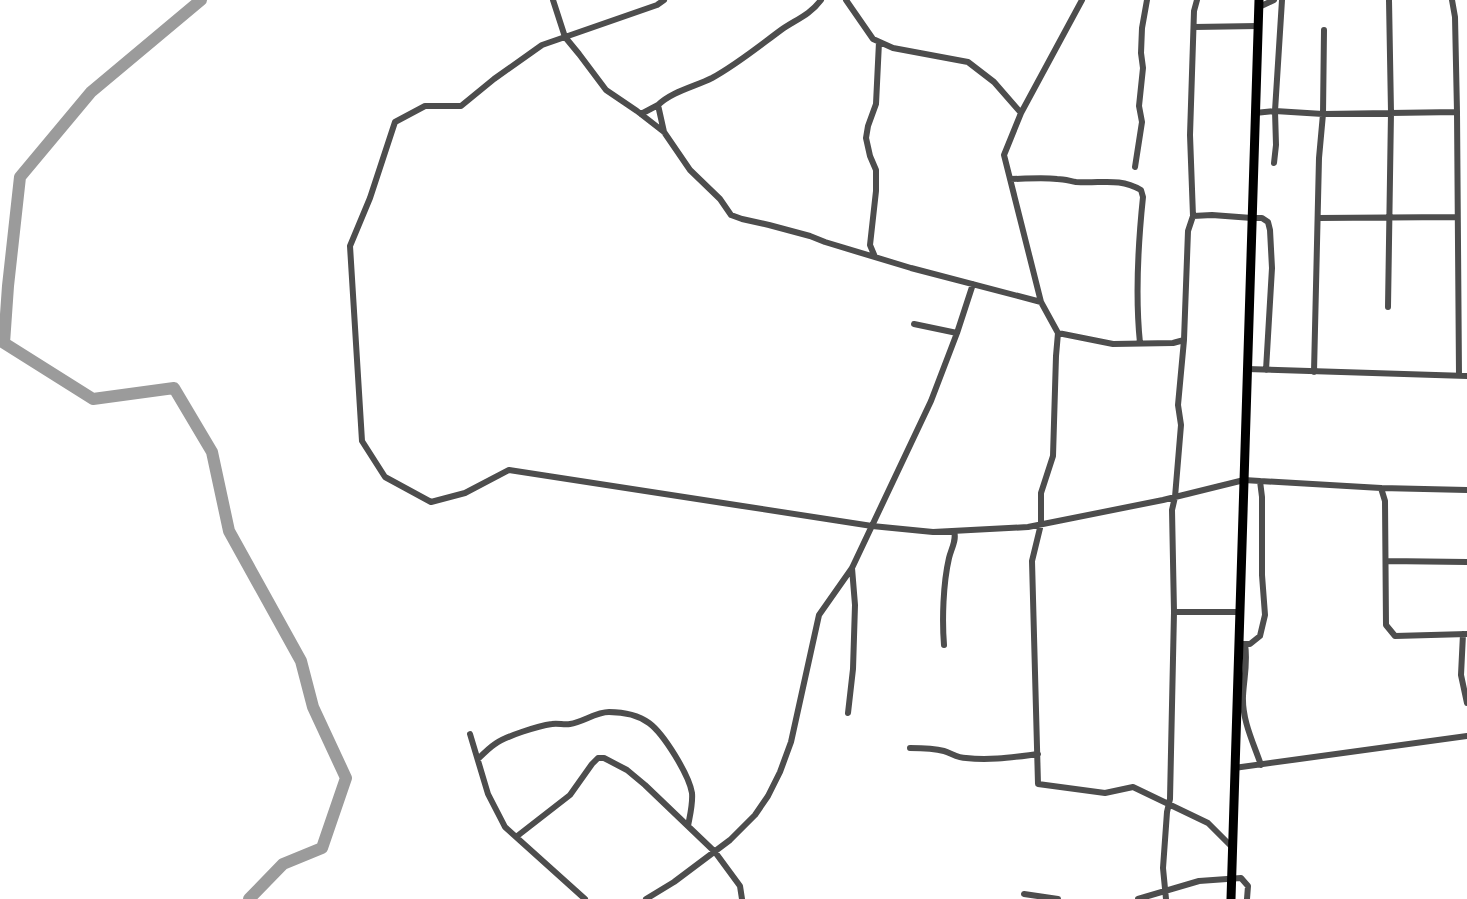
<svg xmlns="http://www.w3.org/2000/svg" width="1467" height="899" viewBox="0 0 1467 899" font-family="Roboto,sans-serif">
<style>
.lines{fill:none;stroke-linecap:round;stroke-linejoin:round}
.river{stroke:#9b9b9b;stroke-width:12}
.minor{stroke:#4d4d4d;stroke-width:6}
.trunk{stroke:#000;stroke-width:9}
</style>
<rect width="100%" height="100%" fill="#fff"/>
<g class="lines">
<path class="river" d="M201,0L91,92L20,177L8,286L4,343L93,399L174,388L212,452L229,531L301,661L313,707L346,778L322,848L283,864L249,899"/>
<path class="minor" d="M553,0L565,37L579,54L606,90L637,111L664,132L690,170L720,199L731,215L742,219L769,225L810,236L825,242L911,268L1041,302
M664,0L657,5L542,45L494,79L461,106H425L395,122L370,198L350,246L362,441L385,477L431,502L465,493L509,470L872,526L933,532L1028,527L1163,500L1244,480L1381,488L1467,490
M846,0L873,39L893,48L968,62L994,82L1021,113
M1082,0L1021,113L1004,155L1041,302L1058,333L1113,344L1173,343L1184,340L1188,231L1193,216L1212,215L1252,218H1262L1268,222L1270,230L1272,268L1266,370
M1452,0L1455,17L1457,112L1459,375
M1259,7L1274,0
M1194,27L1258,26
M1255,113L1275,111L1323,114L1457,112
M641,114L658,105
M664,132L658,105C673,91 694,87 712,78C736,65 758,47 781,30C795,20 810,15 821,0
M1274,163L1276,145L1275,111L1282,0
M1135,167L1142,122L1139,106L1143,68L1141,53L1142,28L1147,0
M1010,179C1025,179 1042,177 1057,179C1064,179 1070,181 1076,182C1101,184 1118,177 1141,190L1143,197C1138,245 1135,295 1140,343
M1193,216L1190,135L1194,11L1197,0
M1318,218L1457,217
M875,257L870,245L876,191V170L870,156L866,138L868,126L876,104L879,42
M1388,307L1391,112L1389,0
M914,324L957,333
M1058,333L1056,356L1053,456L1041,493V524L1032,561L1038,784L1105,793L1133,787L1208,823L1232,847
M1247,369L1467,376
M1314,372L1319,158L1323,114L1324,30
M1381,488L1385,501L1386,625L1395,636L1467,634
M1386,561L1467,562
M1174,612H1239
M1463,634L1461,675L1467,703
M1238,644H1250L1260,636L1265,615L1262,575V497L1260,481
M1245,644C1248,663 1244,677 1243,696C1242,720 1253,742 1261,765
M944,645C942,620 943,584 949,558C951,549 957,540 954,531
M848,713L853,669L855,605L852,568
M470,734L488,794L505,827L585,899
M910,748C921,748 933,748 944,751C951,753 958,758 966,758C990,761 1014,757 1038,754
M478,759C483,754 489,748 495,744C506,736 538,726 552,724C558,723 564,725 570,724C583,722 596,712 609,712C623,712 638,715 649,723C664,734 689,775 692,793C693,804 690,815 688,826
M1234,768L1467,736
M516,837L570,795L592,764L598,758H604L627,770L645,785L715,852L740,886L742,899
M1024,894L1058,899
M646,899L674,882L730,840L755,815L768,796L780,772L791,742L819,615L852,568L931,401L957,333L973,284
M1138,899L1199,881L1241,878L1248,886L1247,899
M1166,899L1163,868L1167,812L1170,799L1174,612L1172,510L1175,497L1181,425L1178,405L1184,340"/>
<path class="trunk" d="M1231,899L1259,0"/>
</g>
</svg>
